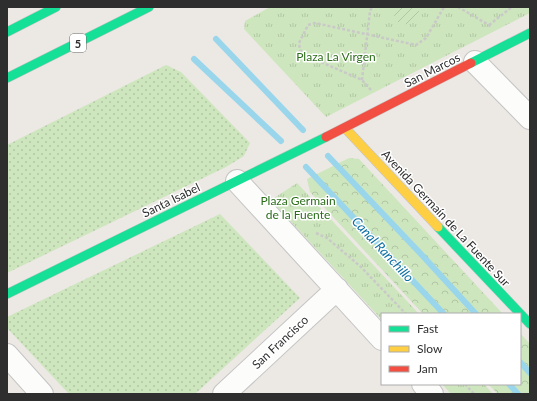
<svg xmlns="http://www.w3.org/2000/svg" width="537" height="401" viewBox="0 0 537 401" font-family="Lato,sans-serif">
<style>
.grass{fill:url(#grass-dots)}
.forest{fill:url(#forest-crowns)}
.park{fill:url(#park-tufts)}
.garden{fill:url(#garden-furrows)}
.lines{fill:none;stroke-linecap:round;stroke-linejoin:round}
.stream{stroke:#99d6ec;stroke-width:6}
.street-casing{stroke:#c5c4c5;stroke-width:24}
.fast-casing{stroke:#c5c4c5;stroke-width:10}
.slow-casing{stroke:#c5c4c5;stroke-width:10}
.jam-casing{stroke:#c5c4c5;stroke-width:10}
.path{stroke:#c9c9c8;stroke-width:2.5;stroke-dasharray:3 2;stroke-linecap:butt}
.street{stroke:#fcfcfb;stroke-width:22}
.fast{stroke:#16e098;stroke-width:9}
.slow{stroke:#ffcf43;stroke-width:9}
.jam{stroke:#f24e42;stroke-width:9}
.labels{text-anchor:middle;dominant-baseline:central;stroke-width:3;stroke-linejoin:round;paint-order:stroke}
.shield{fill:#fff;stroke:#6d6d6d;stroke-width:1}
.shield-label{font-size:11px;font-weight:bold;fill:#2e2e2e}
.park-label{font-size:12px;fill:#2c6e1b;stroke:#fff}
.street-label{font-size:12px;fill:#2e2e2e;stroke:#fff}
.water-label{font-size:13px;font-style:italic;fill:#0d6fa3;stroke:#fff}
</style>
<defs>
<pattern id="grass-dots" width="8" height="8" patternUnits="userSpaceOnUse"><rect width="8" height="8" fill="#cee6be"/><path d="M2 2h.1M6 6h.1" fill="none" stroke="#b1c6a4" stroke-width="1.8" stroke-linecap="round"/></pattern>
<pattern id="forest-crowns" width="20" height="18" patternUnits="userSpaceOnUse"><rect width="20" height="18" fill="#cee6be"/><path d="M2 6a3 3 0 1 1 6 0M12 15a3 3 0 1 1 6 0" fill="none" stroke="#b1c6a4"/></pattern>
<pattern id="park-tufts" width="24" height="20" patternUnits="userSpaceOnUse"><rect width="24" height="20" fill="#cee6be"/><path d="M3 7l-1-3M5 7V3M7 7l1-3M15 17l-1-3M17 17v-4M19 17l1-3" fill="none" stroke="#b1c6a4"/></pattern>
<pattern id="garden-furrows" width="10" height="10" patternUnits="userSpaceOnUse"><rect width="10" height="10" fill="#cee6be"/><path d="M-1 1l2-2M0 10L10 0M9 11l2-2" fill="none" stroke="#b1c6a4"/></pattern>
</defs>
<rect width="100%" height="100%" fill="#ece8e4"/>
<path class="grass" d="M166,65L181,72L250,143L244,156L226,167L7,273V145Z
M220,214L300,298L195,394H69L7,328V317Z"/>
<path class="forest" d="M349,158L359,159L503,314H423L310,192L307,179Z
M520,333L530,344V394H498L488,384H520Z"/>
<path class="park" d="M270,7H530V13L326,117L244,29L245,21Z
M297,183L419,314H382V320L271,200Z
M442,384H484L493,394H451Z"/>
<path class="garden" d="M401,7H419C421,25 394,32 394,13Z"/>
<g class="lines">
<path class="stream" d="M216,39L303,130
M194,59L281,141
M328,156L420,253L476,314
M306,167L444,314
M520,362L530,373
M509,384L518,394"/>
<defs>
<path id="street" d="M475,62L530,118
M237,181L382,339
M7,355L42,394
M423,384L432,394
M224,394L337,289"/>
<path id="fast" d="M7,32L56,7
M471,63L530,33
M7,78L149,7
M438,227L530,324
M7,294L326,137"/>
<path id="slow" d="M345,128L438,227"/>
<path id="jam" d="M326,137L471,63"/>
</defs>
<use href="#street" class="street-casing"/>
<use href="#fast" class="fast-casing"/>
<use href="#slow" class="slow-casing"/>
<use href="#jam" class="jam-casing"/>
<path class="path" d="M458,7L489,25L491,28
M489,25L512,7
M362,80L370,11L372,7
M371,90L362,80L305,55L300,50L299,43L308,25L315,23L416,45L426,38L444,7
M316,233L327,238L361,267L406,314
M465,384L474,394"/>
<use href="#street" class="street"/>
<use href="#fast" class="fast"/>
<use href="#slow" class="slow"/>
<use href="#jam" class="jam"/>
</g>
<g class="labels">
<rect class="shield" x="70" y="34" width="16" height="18" rx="3"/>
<g class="shield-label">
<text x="78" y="43">5</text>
</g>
<g class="park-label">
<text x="336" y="56">Plaza La Virgen</text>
<text x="298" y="200">Plaza Germain<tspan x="298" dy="14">de la Fuente</tspan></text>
</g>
<g class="street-label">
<text transform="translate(432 70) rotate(-27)">San Marcos</text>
<text transform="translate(171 200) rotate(-26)">Santa Isabel</text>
<text transform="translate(446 218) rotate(47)">Avenida Germaín de La Fuente Sur</text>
<text transform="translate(280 342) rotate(-43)">San Francisco</text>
</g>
<g class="water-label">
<text transform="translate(383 249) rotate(47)">Canal Ranchillo</text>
</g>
</g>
<rect width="537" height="401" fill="none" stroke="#2e2e2e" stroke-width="16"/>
<rect x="381" y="313" width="140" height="72" fill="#ffffff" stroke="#ababab"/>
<rect x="389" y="326" width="20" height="6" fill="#16e098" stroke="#ababab"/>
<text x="417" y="333" font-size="12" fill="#2e2e2e">Fast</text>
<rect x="389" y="346" width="20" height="6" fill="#ffcf43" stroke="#ababab"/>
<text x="417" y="353" font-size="12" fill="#2e2e2e">Slow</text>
<rect x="389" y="366" width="20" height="6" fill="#f24e42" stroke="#ababab"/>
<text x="417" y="373" font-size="12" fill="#2e2e2e">Jam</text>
</svg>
